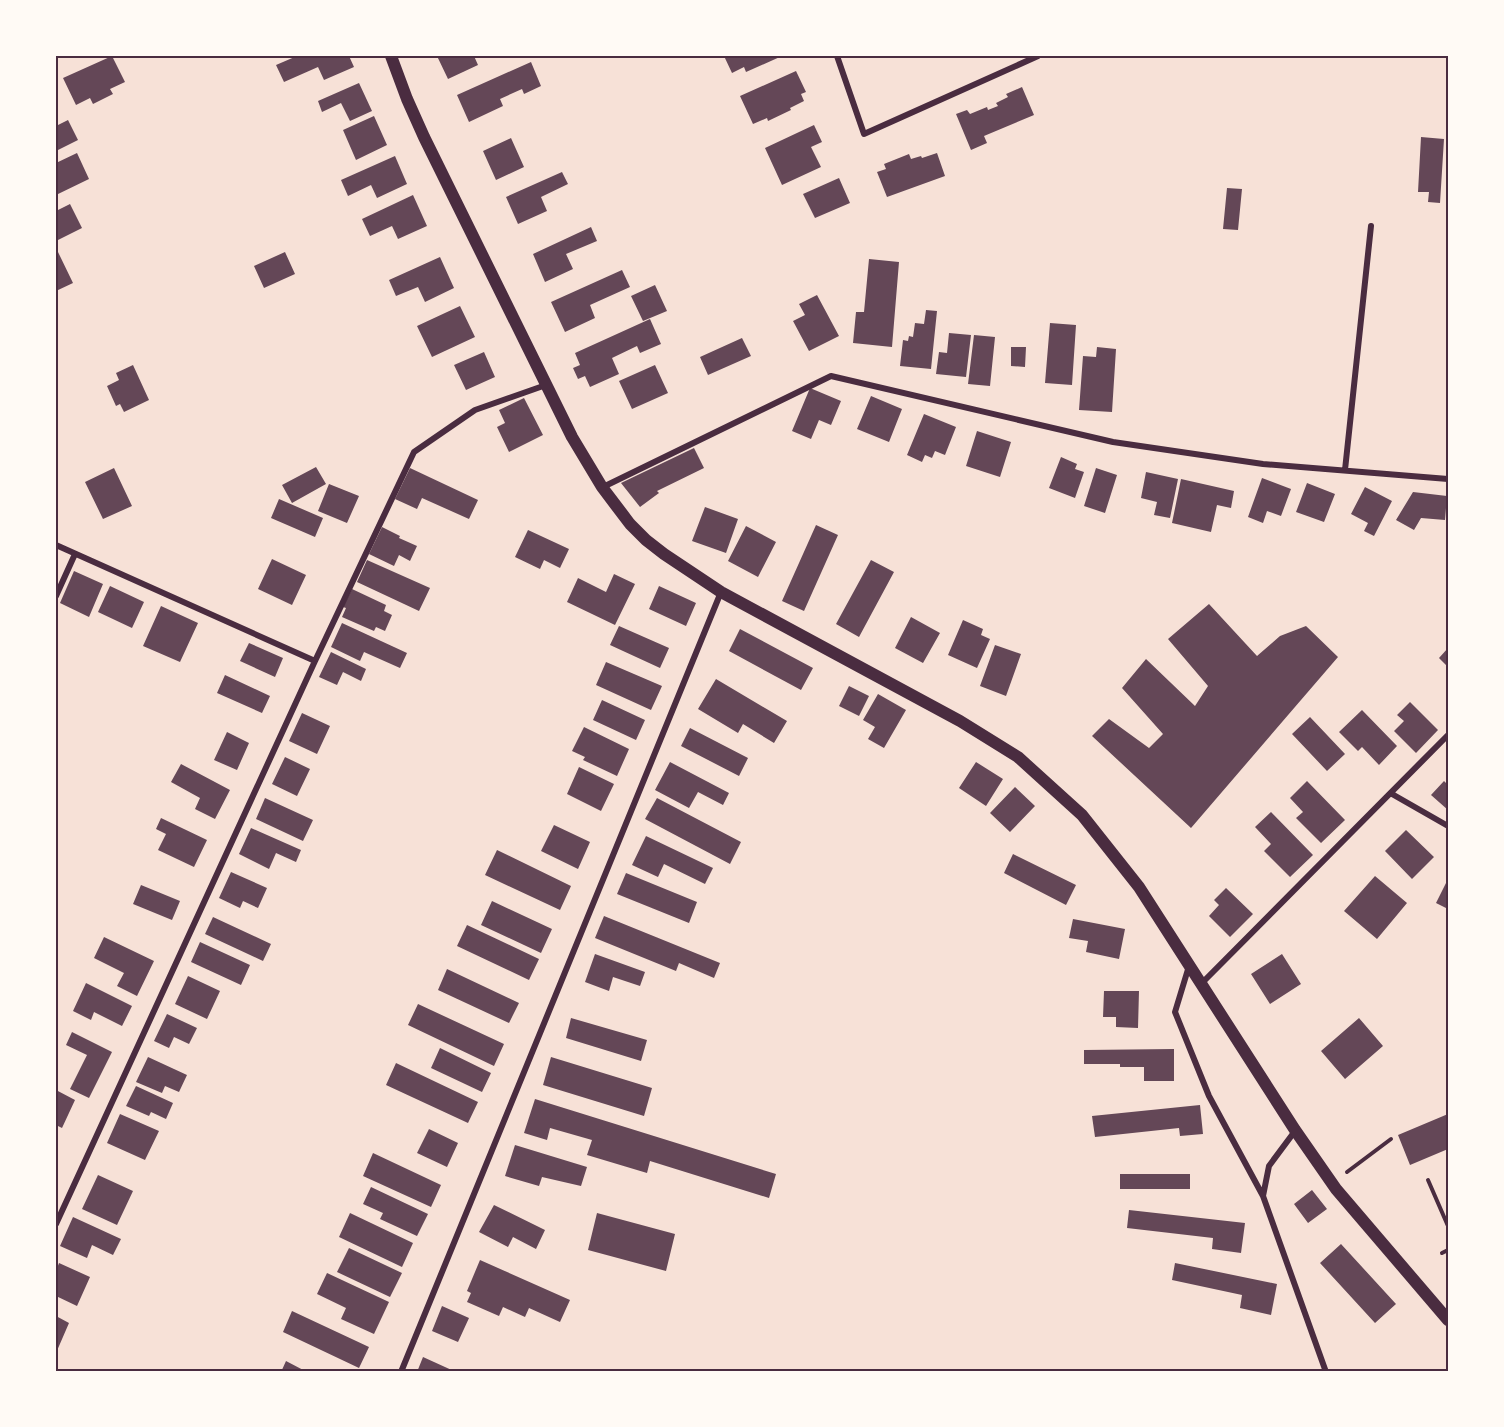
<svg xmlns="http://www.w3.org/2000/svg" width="1504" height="1427" viewBox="0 0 1504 1427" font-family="'Varela Round',sans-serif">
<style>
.building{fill:#644757}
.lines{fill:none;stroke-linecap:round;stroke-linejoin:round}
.path{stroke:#4a2c40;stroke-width:4}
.minor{stroke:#4a2c40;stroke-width:6}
.secondary{stroke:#4a2c40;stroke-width:12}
.neatline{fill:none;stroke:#4a2c40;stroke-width:2}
</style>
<rect width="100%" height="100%" fill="#f7e1d7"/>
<path class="building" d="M112,56L125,82L110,89L113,94L93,104L90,98L76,105L63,78Z
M297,56H349L354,67L324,80L318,67L284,82L276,65Z
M437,56H474L478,65L448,79Z
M724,56H782L746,72L744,67L732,73Z
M531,62L541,86L524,94L522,89L500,99L503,106L469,122L457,95Z
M796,71L806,92L801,94L804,101L790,108L791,110L768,121L767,118L753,124L740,96Z
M359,83L372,111L350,121L341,103L322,112L318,101Z
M1022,87L1034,115L984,136L987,143L971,150L956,114L967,110L970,114L987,107L988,110L998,106L996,103L1008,97L1006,94Z
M374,116L387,145L356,160L343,130Z
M68,120L78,140L56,151V126Z
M814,125L822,142L811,147L821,167L782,185L765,148Z
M1421,137L1444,139L1440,203L1428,202L1429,192H1418Z
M511,138L524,167L496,180L483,151Z
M77,153L89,179L56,195V163Z
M937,153L945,176L887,197L877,172L886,169L884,164L909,154L911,159L921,156L922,158Z
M395,156L407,184L377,198L371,185L348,196L341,180Z
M562,172L568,184L541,197L547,211L518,224L506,197Z
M839,178L850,203L815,218L803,194Z
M1227,188L1242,189L1238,230L1223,229Z
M413,195L427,226L398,239L392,226L370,236L362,219Z
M70,204L82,228L56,241V211Z
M591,227L597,241L566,254L573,269L545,282L533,254Z
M58,252L73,283L56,291V253Z
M285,252L295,274L264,288L254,266Z
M440,257L454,288L425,302L418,287L396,296L389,280Z
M869,259L899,262L892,347L853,343L856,312H864Z
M622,270L630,287L590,305L595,318L565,332L551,302Z
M655,285L667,311L643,321L631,296Z
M817,295L839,336L809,351L793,321L805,315L799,304Z
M460,306L475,337L432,357L417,326Z
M926,310L937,311L931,369L900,366L903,340L908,341L909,336L913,337L915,323L924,324Z
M650,319L661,344L640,353L637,346L612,358L619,374L590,387L585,376L578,379L573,368L580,365L575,353Z
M1050,323L1076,325L1072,385L1045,383Z
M949,333L971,335L966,377L936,374L939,352L947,353Z
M974,335L995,337L990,386L968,384Z
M742,338L751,356L708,375L700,357Z
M1011,347H1026L1025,367L1011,366Z
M1097,347L1116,349L1112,412L1079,410L1083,356L1096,357Z
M484,352L495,377L466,390L454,365Z
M133,365L149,400L124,412L120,404L116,406L107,386L119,380L116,373Z
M655,365L668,393L632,409L619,381Z
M810,388L841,401L831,425L819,420L811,439L792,431Z
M871,396L902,409L889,442L857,429Z
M524,398L543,435L509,452L497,427L505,423L499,410Z
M924,414L956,427L945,455L935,451L932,458L925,455L922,462L907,455Z
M977,431L1011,442L1000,477L966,466Z
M694,448L704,468L657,491L659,493L640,507L621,483Z
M1061,457L1077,464L1075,469L1084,472L1075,498L1049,488Z
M316,467L326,484L292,503L282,485Z
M114,468L132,506L103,519L85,482Z
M410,468L478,500L469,519L422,498L417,509L395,499Z
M1096,468L1117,475L1105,513L1084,506Z
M1146,472L1178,479L1170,518L1154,515L1157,502L1141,498Z
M1262,478L1291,489L1281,516L1267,511L1263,523L1248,517Z
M1181,479L1234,491L1231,508L1217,505L1211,532L1172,523Z
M1307,483L1335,494L1324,522L1296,512Z
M329,484L359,496L347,523L318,511Z
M1365,487L1392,501L1374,536L1364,531L1368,523L1351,514Z
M1413,492L1447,496L1445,520L1421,518L1414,530L1396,520Z
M279,499L323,518L315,537L271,518Z
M705,507L738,519L726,553L692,541Z
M816,525L838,535L804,611L782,601Z
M746,526L776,542L758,577L728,561Z
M382,527L400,536L399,538L417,546L410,561L399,555L394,566L369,554Z
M528,530L569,549L560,568L544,560L540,569L515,557Z
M272,559L306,575L292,605L258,589Z
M367,560L430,588L419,611L357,582Z
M871,560L894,572L859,637L836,624Z
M74,571L103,584L89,617L60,603Z
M614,574L635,584L615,625L567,602L578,578L606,592Z
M110,586L144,602L132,628L98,612Z
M659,586L696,603L686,626L649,609Z
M352,589L386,605L384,611L392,615L385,631L376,627L374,631L342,617L346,608L343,607Z
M1209,604L1257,656L1280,636L1306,626L1338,657L1191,828L1092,736L1109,719L1149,748L1163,734L1122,688L1146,659L1195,706L1208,686L1168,639Z
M161,606L198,623L180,662L143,646Z
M911,617L940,633L923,663L895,648Z
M963,620L983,629L981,635L990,639L977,668L948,655Z
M342,623L407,653L400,668L364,652L360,661L331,647Z
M619,626L669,648L660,668L610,645Z
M740,629L813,668L801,690L729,651Z
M249,643L283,658L275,677L240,661Z
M995,645L1021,654L1006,696L980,686Z
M1448,648V667L1439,658Z
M331,652L366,669L361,681L343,672L337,685L319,677Z
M606,662L662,686L651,710L596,685Z
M225,675L270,696L262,713L217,693Z
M716,679L787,721L774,743L743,724L738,733L698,709Z
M849,686L869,696L859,716L839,706Z
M878,694L906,710L884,748L868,739L875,727L863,720Z
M602,700L645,720L636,740L593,720Z
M1410,702L1438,730L1416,753L1394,731L1404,721L1397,715Z
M1362,710L1397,746L1379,765L1362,747L1358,751L1339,732Z
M302,713L330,726L317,754L289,741Z
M1310,717L1345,754L1327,771L1292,734Z
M584,727L629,749L617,776L583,760L585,757L572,751Z
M690,728L748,758L739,776L681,746Z
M227,732L249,743L237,770L214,760Z
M285,757L310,769L297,796L272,784Z
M670,762L729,793L723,805L698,792L689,808L655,790Z
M976,762L1003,779L986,806L959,788Z
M181,764L230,790L215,819L195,809L200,798L171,782Z
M579,767L614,784L601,811L567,794Z
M1307,781L1345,820L1321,843L1296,818L1303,812L1290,798Z
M1444,781L1448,785V810L1431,795Z
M1015,787L1035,806L1010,832L990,813Z
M265,798L313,820L303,841L256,819Z
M657,798L741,842L730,864L645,819Z
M1271,812L1313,855L1290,877L1264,851L1271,844L1255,827Z
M161,818L207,840L194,867L158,850L166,834L156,829Z
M554,825L590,842L578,869L541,851Z
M251,828L301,850L296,862L276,853L269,869L239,854Z
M1406,830L1434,857L1412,879L1385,851Z
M646,836L713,868L705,884L664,864L658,877L632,865Z
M497,850L571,886L560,910L485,875Z
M1013,854L1076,885L1066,905L1004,873Z
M231,872L267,888L258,908L243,901L240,908L219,898Z
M626,873L697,902L689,923L617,894Z
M1375,876L1407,903L1377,939L1344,911Z
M1448,879V909L1436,903Z
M141,885L180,901L172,920L133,904Z
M1226,888L1253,914L1230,937L1209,916L1219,905L1214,900Z
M492,901L552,929L541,953L481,925Z
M604,916L720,963L714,978L679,963L676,971L595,938Z
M213,917L271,944L263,961L205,934Z
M1073,919L1125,929L1119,959L1086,952L1088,941L1069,938Z
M467,925L539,959L529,980L457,946Z
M104,937L154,961L137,996L117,986L124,973L94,958Z
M200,942L250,965L241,985L191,962Z
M595,954L645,972L640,986L613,977L609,991L585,982Z
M1282,954L1301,984L1270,1004L1251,974Z
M447,969L519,1003L509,1023L438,990Z
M188,976L220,991L207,1019L175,1004Z
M86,983L132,1006L122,1026L94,1012L91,1020L73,1011Z
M1104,991H1139L1138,1028L1116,1027V1017H1103Z
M418,1004L504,1044L494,1066L408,1025Z
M167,1014L197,1028L189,1044L174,1037L169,1048L154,1041Z
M571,1018L647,1040L641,1061L566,1038Z
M1359,1018L1383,1046L1345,1079L1321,1051Z
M72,1032L112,1052L89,1098L70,1089L87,1055L66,1045Z
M440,1048L491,1073L482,1092L431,1068Z
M1174,1049V1081H1144V1067H1120V1064H1084V1050Z
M148,1057L187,1075L179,1092L165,1086L162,1093L136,1082Z
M551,1057L652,1088L644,1116L543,1085Z
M396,1063L478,1102L468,1123L386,1085Z
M136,1086L173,1103L166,1119L151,1112L149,1116L126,1106Z
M56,1090L75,1100L62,1128L56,1125Z
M535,1099L776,1174L769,1198L650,1161L647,1173L587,1155L592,1140L550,1128L547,1140L524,1133Z
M1200,1105L1203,1134L1180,1136L1179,1128L1095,1137L1092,1116Z
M120,1114L159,1131L145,1160L107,1143Z
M1448,1114V1149L1410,1165L1398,1135Z
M429,1129L458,1143L447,1167L417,1153Z
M515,1145L587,1167L581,1186L542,1177L539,1186L505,1176Z
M373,1153L441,1185L431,1207L363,1176Z
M1120,1174H1190V1189H1120Z
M98,1175L133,1191L117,1225L82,1209Z
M371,1187L428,1214L417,1236L380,1219L383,1213L363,1204Z
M1312,1190L1327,1209L1308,1223L1294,1204Z
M494,1205L545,1230L536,1249L513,1237L508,1247L479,1232Z
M1129,1210L1245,1223L1241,1253L1212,1249L1213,1238L1127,1228Z
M350,1213L413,1243L402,1267L339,1237Z
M597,1213L675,1234L666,1271L588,1250Z
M73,1217L121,1239L113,1255L92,1245L87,1258L60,1246Z
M1341,1244L1396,1304L1375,1323L1320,1263Z
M349,1248L402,1273L390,1297L337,1272Z
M480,1260L570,1300L560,1322L529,1308L525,1317L503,1307L499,1316L467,1302L471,1293L467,1291Z
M59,1263L90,1277L77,1306L56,1296V1271Z
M1175,1263L1277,1284L1271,1315L1240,1308L1242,1295L1172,1280Z
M327,1273L389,1302L374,1334L341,1319L346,1308L317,1294Z
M442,1306L469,1318L458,1342L432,1331Z
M292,1311L369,1347L359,1368L283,1332Z
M56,1316L69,1323L56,1353Z
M423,1357L456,1372H417Z
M286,1361L307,1372H281Z"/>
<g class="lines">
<path class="path" d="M1347,1172L1391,1139
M1428,1180L1448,1226
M1442,1253L1448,1250"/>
<path class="minor" d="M837,56L864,134L1038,56
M1345,470L1371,226
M603,487L831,376L1113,442L1263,464L1448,479
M56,545L315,661
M56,596L75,554
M1392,794L1448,826
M1189,966L1175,1012L1209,1096L1263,1196
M1201,984L1448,735
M1295,1131L1269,1166L1263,1196L1326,1372
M56,1224L315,661L414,452L475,410L546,385
M401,1372L721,592"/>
<path class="secondary" d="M391,56L407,99L424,137L572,437L602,487L630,524L646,540L664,554L721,592L960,721L1018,757L1082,815L1139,887L1295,1130L1336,1189L1448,1320"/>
</g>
<rect width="1504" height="1427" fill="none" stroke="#fffaf5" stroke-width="114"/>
<rect x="57" y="57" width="1390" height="1313" class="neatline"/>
</svg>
